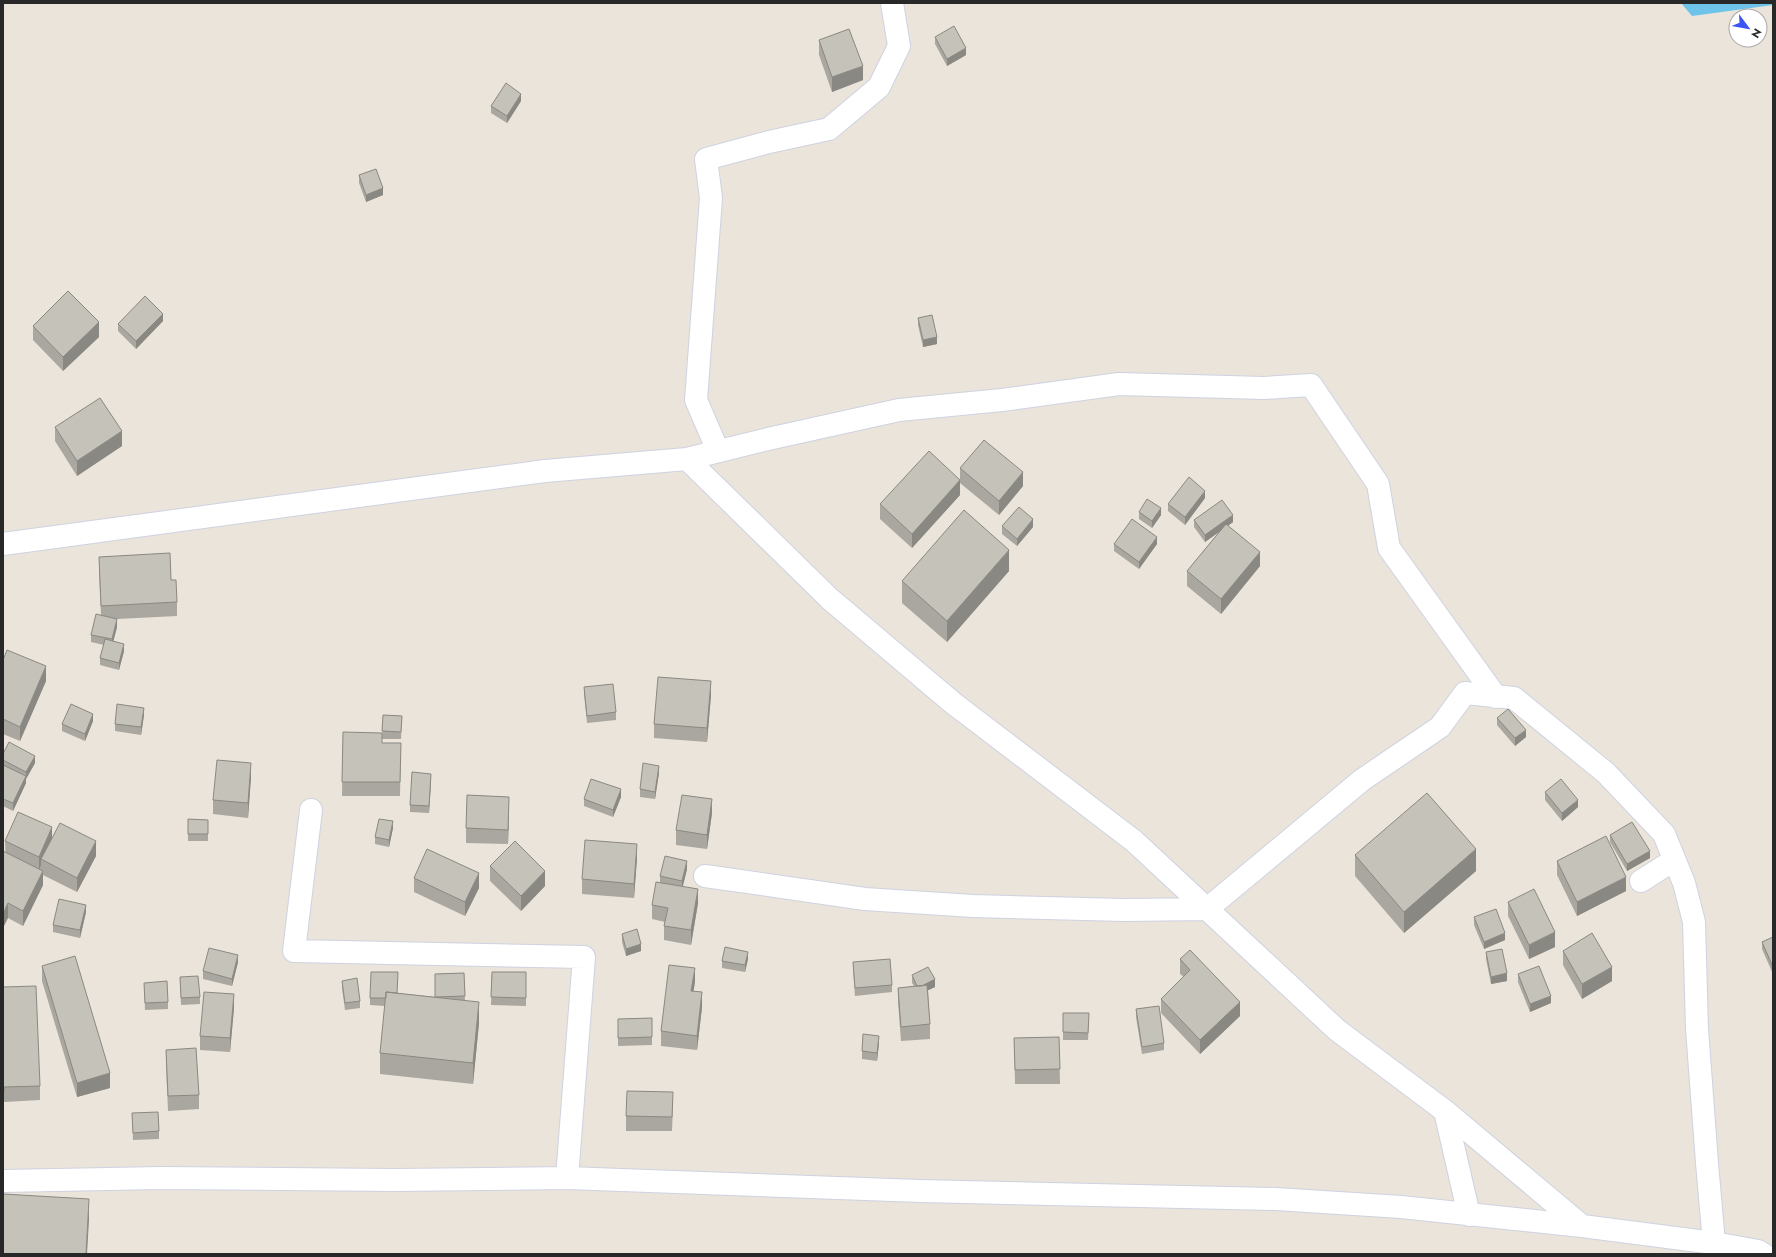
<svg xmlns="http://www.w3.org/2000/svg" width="1776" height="1257" viewBox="0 0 1776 1257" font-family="Jost,sans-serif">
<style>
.water{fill:#6ec3eb}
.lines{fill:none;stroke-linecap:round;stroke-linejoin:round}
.street-casing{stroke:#cfd2e1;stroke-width:24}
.street{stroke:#fff;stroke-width:22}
.wall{fill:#a9a79f}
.shaded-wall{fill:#8a8882}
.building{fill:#c5c2b9;stroke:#8a8882}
</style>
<rect width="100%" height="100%" fill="#eae4da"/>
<path class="water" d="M1681,3H1773V5L1692,16Z"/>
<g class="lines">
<defs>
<path id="street" d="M718,451L696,400L711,198L706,159L769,142L829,129L879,87L899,46L892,3
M687,459L768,439L899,410L1002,400L1119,384L1264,388L1311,385L1378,484L1389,548L1496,697
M3,544L545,471L687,459L830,599L953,703L1134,841L1337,1030L1445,1111L1582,1226
M311,810L294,951L584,957L567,1178
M705,876L865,899L973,906L1124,910L1207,909L1362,780L1440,727L1465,693L1514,698L1606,773L1664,834L1684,883L1694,922L1697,1029L1707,1163L1714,1243
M1641,881L1674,860
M1445,1111L1469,1215
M3,1181L161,1178L395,1180L567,1178L920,1191L1276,1199L1401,1207L1582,1226L1714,1243L1758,1251L1763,1254"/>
</defs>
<use href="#street" class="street-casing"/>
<use href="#street" class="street"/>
</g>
<path class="wall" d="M935,37L966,55L947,66L935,44Z
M819,40L863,80L832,92L819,55Z
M521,101L507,123L491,113V106Z
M359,175L383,195L366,202L359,183Z
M918,318L937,344L923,347L918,325Z
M163,321L136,349L118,331V324Z
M33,326L99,337L63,371L33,340Z
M55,427L122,446L77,476L55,441Z
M960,468L1023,486L999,515L960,483V495L912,548L880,519V504L960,480Z
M1205,498L1185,525L1168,511V504Z
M1139,512L1161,515L1152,528L1139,519Z
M1194,520L1233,522L1228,526L1260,566L1221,614L1187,586V571L1219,532L1205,542L1194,527Z
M1002,526L1033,527L1017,546L1002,534Z
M1114,544H1157L1139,569L1114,551Z
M99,557L171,580L177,602V616L117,619V627L113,641L124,651L119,670L100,665V658L104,645L91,642V635L101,615L99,571Z
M1009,571L947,642L902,603V581Z
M3,660L46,681L20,741L3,734Z
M584,687L616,712V720L587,723L584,694Z
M711,695L707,742L654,738V724Z
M144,715L141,735L115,731V724Z
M383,715L402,716L401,739H382Z
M1497,718L1526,737L1515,746L1497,725Z
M93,721L85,741L62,731V724Z
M343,732L382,743H401L400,796H342Z
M3,754L35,763L26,779V783L13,811L3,806Z
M659,773L655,799L640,797V789Z
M251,777L248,818L213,814V800Z
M431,781L429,813L410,812V805Z
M1545,792L1578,807L1562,821L1545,800Z
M621,797L613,817L584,806V799Z
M509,811L508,844L466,843V828Z
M712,813L707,849L676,845V830Z
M188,819L208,820V841H188Z
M393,828L389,847L375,844V837Z
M1610,835L1650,858L1627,871L1610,842Z
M52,839L96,856L77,892L43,875V885L23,926L8,918L5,841Z
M1355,855L1476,871L1404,933L1355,876Z
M637,858L634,898L582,894V879Z
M1557,861L1626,891L1577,916L1557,875Z
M490,866L545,886L521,911L490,881Z
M687,869L683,886L698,903L691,945L664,940V926L665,922L652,919V905L660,882V876Z
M414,878L479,888L465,916L414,892Z
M1508,902L1555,947L1529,959L1508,916Z
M86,912L80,938L53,932V925Z
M1474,917L1505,940L1484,949L1474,925Z
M622,934L641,951L626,956L622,942Z
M1773,937V974L1762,949V942Z
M1563,951L1612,981L1582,999L1563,965Z
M1486,952L1507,981L1491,984L1486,959Z
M748,959L745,972L722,968V961Z
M1180,959L1240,1016L1200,1054L1161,1013V999L1184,977L1180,974Z
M238,962L232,986L203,979V971Z
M853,962L892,985V992L855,996L853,969Z
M42,966L110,1088L77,1097L42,981Z
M492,972H526V1006L491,1005Z
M464,973L465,1001L479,1023L473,1084L380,1074V1053L385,1006L370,1005V998L398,980L397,993L435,997V974Z
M1518,974L1551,1003L1530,1012L1518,982Z
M912,975L935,987L928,990L930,1024V1039L901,1041L898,1002V988L914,986L912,983Z
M180,977L200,997V1004L181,1005Z
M342,981L360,1001V1008L345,1010L342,988Z
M695,982L693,992L702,1007L697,1050L661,1046V1031Z
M144,983L168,1002V1009L145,1010Z
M3,987L40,1086V1100L4,1102V1106H3Z
M234,1008L230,1052L200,1050V1036Z
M1136,1009L1164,1043V1050L1142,1054L1136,1017Z
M1063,1013L1089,1021L1088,1040H1063Z
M652,1018V1045L618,1046V1019Z
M1059,1037L1060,1084H1015L1014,1038Z
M879,1043L877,1061L862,1059V1051Z
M166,1050L199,1095V1109L168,1111L166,1065Z
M673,1106L672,1131H626V1116Z
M132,1113L159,1131V1139L133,1140Z"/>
<path class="shaded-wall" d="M966,48V55L947,66V59Z
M863,66V80L832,92V77Z
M521,94V101L507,123V116Z
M383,188V195L366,202V195Z
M163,314V321L136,349V341Z
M99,322V337L63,371V357Z
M937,337V344L923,347V340Z
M122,431V446L77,476V461Z
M1023,472V486L999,515V501Z
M960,480V495L912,548V534Z
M1205,491V498L1185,525V517Z
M1161,508V515L1152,528V521Z
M1233,515V522L1205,542V535Z
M1033,519V527L1017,546V539Z
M1157,537V544L1139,569V562Z
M1009,550V571L947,642V621Z
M1260,552V566L1221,614V599Z
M117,619V627L112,647V639Z
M124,644V651L119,670V663Z
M46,666V681L20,741V727Z
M711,681V695L707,742V728Z
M144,708V715L141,735V727Z
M93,714V721L85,741V734Z
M1526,730V737L1515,746V738Z
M35,756V763L26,779V772Z
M251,763V777L248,818V803Z
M659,766V773L655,799V792Z
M431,774V781L429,813V806Z
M26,776V783L13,811V803Z
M621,789V797L613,817V810Z
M509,797V811L508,844V830Z
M712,799V813L707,849V835Z
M1578,800V807L1562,821V813Z
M393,821V828L389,847V840Z
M52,827V841L41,859V865L39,871V857Z
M96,841V856L77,892V878Z
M637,844V858L634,898V884Z
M1476,849V871L1404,933V912Z
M1650,851V858L1627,871V864Z
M687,861V869L682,889V881Z
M43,871V885L23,926V911Z
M545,871V886L521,911V896Z
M479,873V888L465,916V902Z
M1626,877V891L1577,916V902Z
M698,889V903L691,945V930Z
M8,903V918L3,928V914Z
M86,905V912L80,938V930Z
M1555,932V947L1529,959V945Z
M1505,933V940L1484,949V942Z
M641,944V951L626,956V949Z
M748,952V959L745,972V965Z
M238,955V962L232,986V979Z
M1612,967V981L1582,999V984Z
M695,968V982L691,1006V991Z
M1507,973V981L1491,984V977Z
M935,979V987L918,995V988Z
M702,992V1007L697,1050V1036Z
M234,994V1008L230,1052V1038Z
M1551,996V1003L1530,1012V1004Z
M479,1002V1023L473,1084V1063Z
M1240,1002V1016L1200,1054V1040Z
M879,1036V1043L877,1061V1053Z
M110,1073V1088L77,1097V1083Z
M89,1199V1220L87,1254H86Z"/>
<path class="building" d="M954,26L966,48L947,59L935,37Z
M849,29L863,66L832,77L819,40Z
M506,83L521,94L507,116L491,106Z
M376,169L383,188L366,195L359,175Z
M68,291L99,322L63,357L33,326Z
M145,296L163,314L136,341L118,324Z
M932,315L937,337L923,340L918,318Z
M100,398L122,431L77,461L55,427Z
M984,440L1023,472L999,501L960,468Z
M929,451L960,480L912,534L880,504Z
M1189,477L1205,491L1185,517L1168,504Z
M1147,499L1161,508L1152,521L1139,512Z
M1222,500L1233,515L1205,535L1194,520Z
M1019,507L1033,519L1017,539L1002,526Z
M964,510L1009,550L947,621L902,581Z
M1132,519L1157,537L1139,562L1114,544Z
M1226,524L1260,552L1221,599L1187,571Z
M170,553L171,580H176L177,602L101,606L99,557Z
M96,614L117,619L112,639L91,635Z
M105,639L124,644L119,663L100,658Z
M7,650L46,666L20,727L3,719V660Z
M658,677L711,681L707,728L654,724Z
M613,684L616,712L587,716L584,687Z
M71,704L93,714L85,734L62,724Z
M117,704L144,708L141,727L115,724Z
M1508,709L1526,730L1515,738L1497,718Z
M383,715L402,716L401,732L382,731Z
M343,732L382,733V743H401L400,782H342Z
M9,742L35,756L26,772L3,760V754Z
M217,760L251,763L248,803L213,800Z
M643,763L659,766L655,792L640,789Z
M3,765L26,776L13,803L3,799Z
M412,772L431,774L429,806L410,805Z
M591,779L621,789L613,810L584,799Z
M1561,779L1578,800L1562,813L1545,792Z
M1427,793L1476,849L1404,912L1355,855Z
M467,795L509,797L508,830L466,828Z
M682,795L712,799L707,835L676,830Z
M18,812L52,827L39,857L5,841Z
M188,819L208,820V834H188Z
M379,819L393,821L389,840L375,837Z
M1632,822L1650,851L1627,864L1610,835Z
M60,823L96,841L77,878L41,859Z
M1606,836L1626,877L1577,902L1557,861Z
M585,840L637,844L634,884L582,879Z
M515,841L545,871L521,896L490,866Z
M427,849L479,873L465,902L414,878Z
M3,851L43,871L23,911L8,903L3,914Z
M665,856L687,861L682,881L660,876Z
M656,882L698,889L691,930L664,926L668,908L652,905Z
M1534,889L1555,932L1529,945L1508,902Z
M59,899L86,905L80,930L53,925Z
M1496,909L1505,933L1484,942L1474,917Z
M637,929L641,944L626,949L622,934Z
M1592,933L1612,967L1582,984L1563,951Z
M1773,937V967L1762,942Z
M725,947L748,952L745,965L722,961Z
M209,948L238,955L232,979L203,971Z
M1502,949L1507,973L1491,977L1486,952Z
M1190,950L1240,1002L1200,1040L1161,999L1190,970L1180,959Z
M75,956L110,1073L77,1083L42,966Z
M890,959L892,985L855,988L853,962Z
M669,965L695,968L691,991L702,992L697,1036L661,1031Z
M1539,966L1551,996L1530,1004L1518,974Z
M928,967L935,979L922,986H917L912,975Z
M371,972H398L397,993L386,992V998H370Z
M492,972H526V998L491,997Z
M464,973L465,996L435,997V974Z
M198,976L200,997L181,998L180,977Z
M357,978L360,1001L345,1003L342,981Z
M167,981L168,1002L145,1003L144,983Z
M927,985L930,1024L901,1027L898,988Z
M36,986L40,1086L4,1087V1091H3V987Z
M204,992L234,994L230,1038L200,1036Z
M386,992L479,1002L473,1063L380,1053Z
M1159,1006L1164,1043L1142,1047L1136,1009Z
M1063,1013H1089L1088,1033L1063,1032Z
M652,1018V1037L618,1038V1019Z
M863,1034L879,1036L877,1053L862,1051Z
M1059,1037L1060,1069L1015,1070L1014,1038Z
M196,1048L199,1095L168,1096L166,1050Z
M627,1091L673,1092L672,1117L626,1116Z
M158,1112L159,1131L133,1133L132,1113Z
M3,1194L89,1199L86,1254H3Z"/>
<rect width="1776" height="1257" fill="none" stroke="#282828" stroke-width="8"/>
<g transform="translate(1748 28) rotate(122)"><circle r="19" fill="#ffffff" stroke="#a9a9a9"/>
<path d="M0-3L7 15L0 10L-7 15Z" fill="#3c54f6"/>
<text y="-6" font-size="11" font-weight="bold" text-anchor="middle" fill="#282828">N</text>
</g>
</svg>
